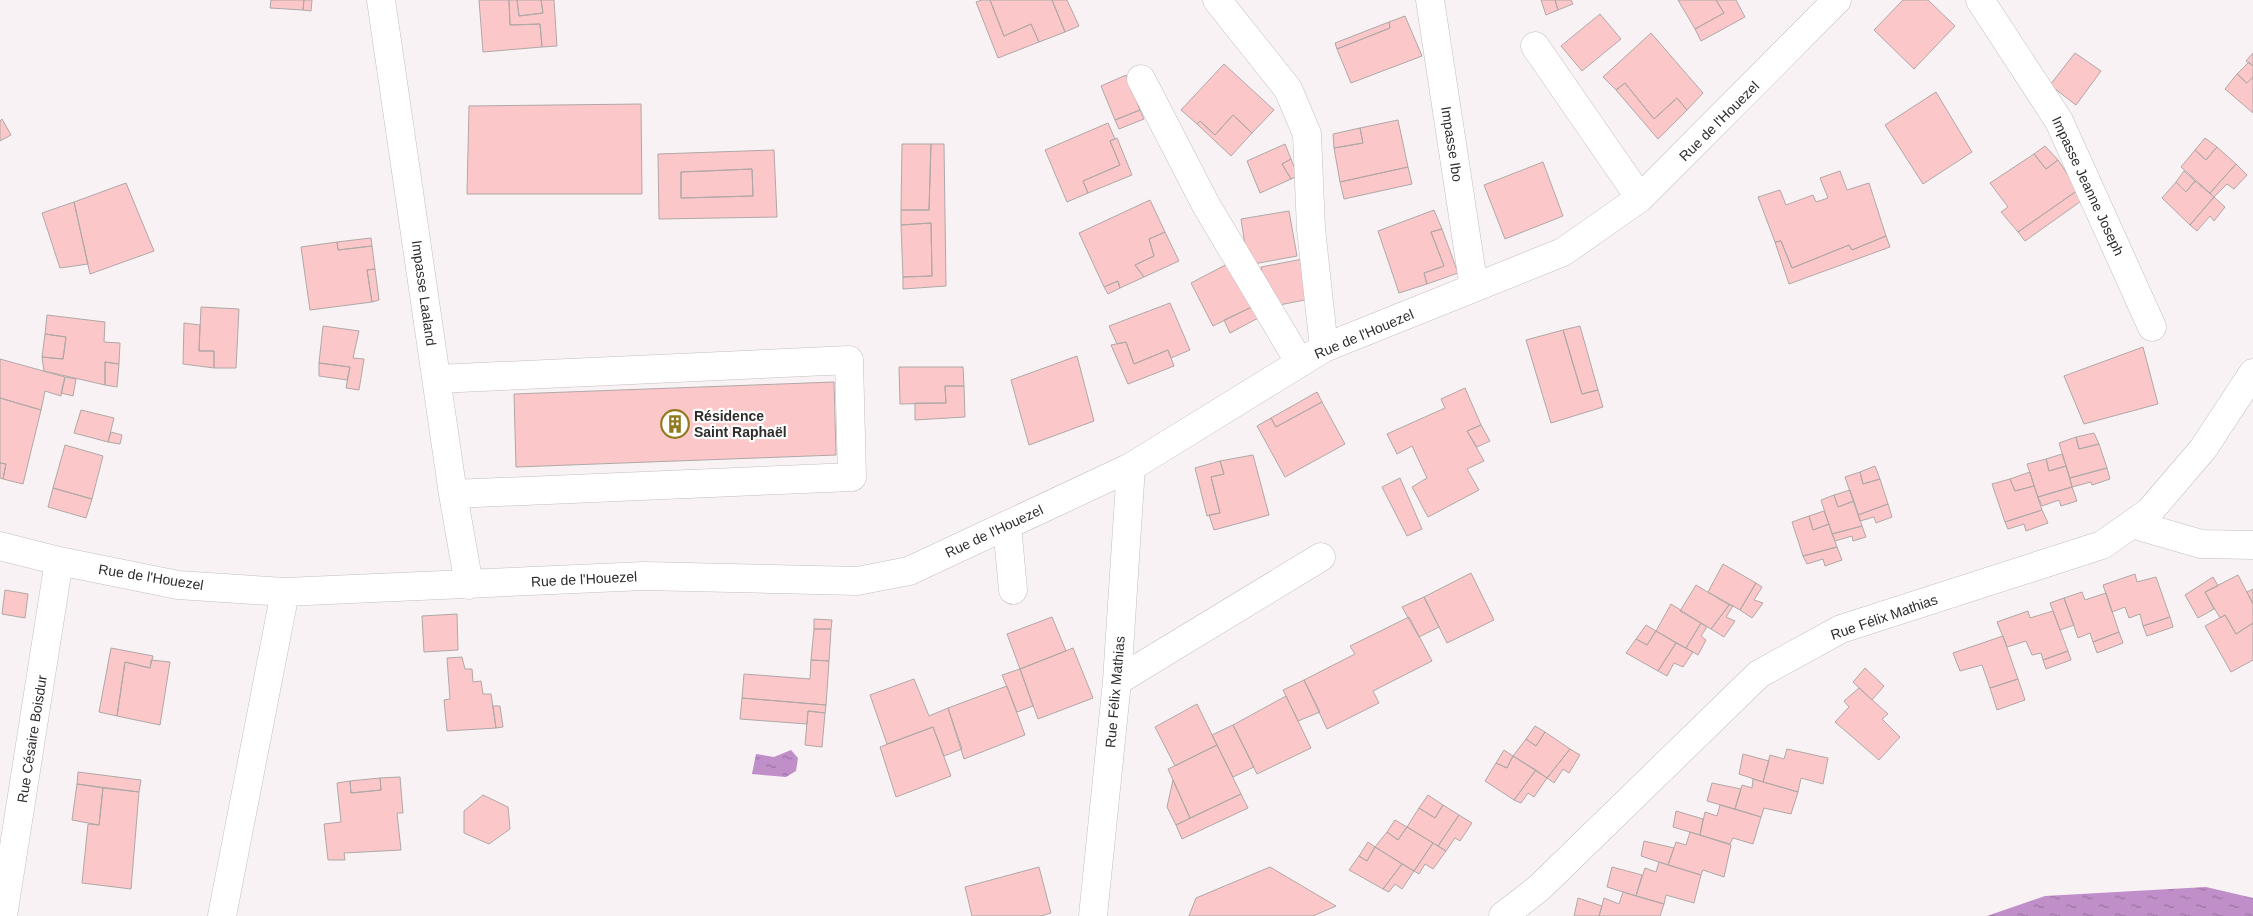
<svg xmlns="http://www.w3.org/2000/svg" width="2253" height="916" viewBox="0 0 2253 916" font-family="Arial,sans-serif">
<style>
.water{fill:url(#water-ripples)}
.building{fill:#fcc7c8;stroke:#afa8a8;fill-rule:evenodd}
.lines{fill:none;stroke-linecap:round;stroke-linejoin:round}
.minor-casing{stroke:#c5bec0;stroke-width:29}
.minor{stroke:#fff;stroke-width:28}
.labels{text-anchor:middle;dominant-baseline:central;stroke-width:4.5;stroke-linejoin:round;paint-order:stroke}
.street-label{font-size:14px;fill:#2f2c2d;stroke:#fff}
.poi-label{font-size:14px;font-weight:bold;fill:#2f2c2d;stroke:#fff;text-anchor:start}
</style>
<defs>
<pattern id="water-ripples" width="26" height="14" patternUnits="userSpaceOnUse" patternTransform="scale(1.25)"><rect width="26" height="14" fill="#c08ec9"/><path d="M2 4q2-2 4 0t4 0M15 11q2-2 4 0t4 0" fill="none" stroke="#9c74a4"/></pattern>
</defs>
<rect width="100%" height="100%" fill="#f9f2f4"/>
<path class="water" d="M791,750L798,758L796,771L786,777L752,774L756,754L774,757Z
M2206,887L2253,898V916H1987L2045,896Z"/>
<path class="building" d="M271,0H304L303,10L270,8Z
M304,0H312L311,11L303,10Z
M479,0H509L510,25L540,24L542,47L483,52Z
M509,0H517L519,16L543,13L541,0H554L557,46L542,47L540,24L510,25Z
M517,0H541L543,13L519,16Z
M982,0H990L1004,36L1031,24L1039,42L998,58L976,2Z
M990,0H1052L1065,32L1039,42L1031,24L1004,36Z
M1052,0H1067L1079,26L1065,32Z
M1541,0H1555L1558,10L1546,15Z
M1555,0H1571L1573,4L1558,10Z
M1678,0H1716L1724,13L1695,29Z
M1716,0H1736L1745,17L1701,41L1695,29L1724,13Z
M1903,0H1928L1955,26L1914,69L1874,30Z
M1600,14L1621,39L1582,71L1561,46Z
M1405,16L1422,56L1351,83L1337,49L1390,28L1389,22Z
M1389,22L1390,28L1337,49L1335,43Z
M1651,33L1703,93L1687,110L1677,98L1654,119L1625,83L1616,90L1603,77Z
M2075,53L2101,71L2076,105L2050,85Z
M2253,53V66L2246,61Z
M2249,62L2253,66V77L2247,83L2237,74Z
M1224,64L1274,110L1252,133L1233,115L1215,135L1200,121L1197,124L1181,110Z
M2237,74L2247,83L2253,77V113L2225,89Z
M1126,75L1140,110L1115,120L1101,86Z
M1625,83L1654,119L1677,98L1687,110L1658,139L1616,90Z
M1936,92L1972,152L1923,184L1885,125Z
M641,104L642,194H467L469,106Z
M1140,110L1144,119L1119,129L1115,120Z
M1233,115L1252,133L1231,156L1197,124L1200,121L1215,135Z
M2,119L11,135L0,141V121Z
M1398,120L1408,167L1340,182L1334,148L1363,143L1360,128Z
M1108,123L1115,139L1110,141L1120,165L1083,181L1088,193L1067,202L1045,150Z
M1360,128L1363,143L1334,148L1333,134Z
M1117,138L1132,175L1088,193L1083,181L1120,165L1110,141Z
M2205,138L2217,147L2206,160L2195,150Z
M902,144H931L929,210H901Z
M931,144H944L946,286L903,289V277L932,276L931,223L901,225V210H929Z
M1285,144L1291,159L1282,164L1291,179L1260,193L1247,161Z
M2045,146L2058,160L2046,169L2034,154Z
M2217,147L2236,164L2210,193L2181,167L2195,150L2206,160Z
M774,150L777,217L659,219L658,154ZM752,169L753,196L681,198V172Z
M2034,154L2046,169L2058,160L2078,190L2018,232L2001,212L2008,207L1990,183Z
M1291,159L1298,176L1291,179L1282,164Z
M1543,162L1563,216L1505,239L1484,185Z
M2236,164L2247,175L2234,189L2227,184L2214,197L2210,193Z
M1408,167L1412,184L1344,199L1340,182Z
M752,169L753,196L681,198V172Z
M1840,171L1847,190L1869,183L1886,236L1852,250L1849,245L1792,268L1781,241L1775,242L1758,197L1780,190L1786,205L1813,195L1816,202L1828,198L1820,178Z
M2184,171L2195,181L2186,192L2176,182Z
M2195,181L2214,197L2190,225L2162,198L2176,182L2186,192Z
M126,183L154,251L90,274L74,202Z
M2078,190L2084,199L2025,241L2018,232Z
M2214,197L2225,207L2214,221L2210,216L2197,231L2190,225Z
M1150,200L1165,232L1149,239L1154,256L1135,265L1144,277L1120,288L1118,281L1104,287L1079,233Z
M74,202L88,264L60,268L42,213Z
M1434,210L1442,229L1431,232L1444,266L1424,273L1427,284L1399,293L1378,231Z
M1289,211L1297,256L1248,265L1241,219Z
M931,223L932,276L903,277L901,225Z
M1442,229L1458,273L1427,284L1424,273L1444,266L1431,232Z
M1165,232L1179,261L1144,277L1135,265L1154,256L1149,239Z
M1886,236L1890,247L1789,284L1775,242L1781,241L1792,268L1849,245L1852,250Z
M371,238L372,246L338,250L337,242Z
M337,242L338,250L372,246L375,269L367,270L372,302L310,310L301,247Z
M1308,258L1315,298L1269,307L1261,267Z
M1233,261L1256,305L1213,326L1191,283Z
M375,269L379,300L372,302L367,270Z
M1118,281L1120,288L1108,294L1104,287Z
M1170,303L1190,350L1171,358L1168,350L1134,364L1126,342L1117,344L1109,326Z
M1256,305L1262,316L1230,333L1224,320Z
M201,307L239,309L236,368H214V351H199Z
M47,315L105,322L104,342L120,343L119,364L105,362V385L44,371L42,357L63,359L66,337L45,334Z
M184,323L200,325L199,351H214V368L183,364Z
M323,326L359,331L353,358L364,359L359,390L346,388L350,367L319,363Z
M1580,326L1598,390L1582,394L1563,330Z
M1563,330L1582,394L1598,390L1603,407L1551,423L1526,340Z
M45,334L66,337L63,359L42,357Z
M1126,342L1134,364L1168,350L1174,366L1128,384L1111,345Z
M2143,347L2158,404L2084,424L2064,376Z
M1077,356L1094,421L1029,445L1011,380Z
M0,359L65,377L61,396L45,391L41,410L0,398Z
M105,362L119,364L117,387L105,385Z
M319,363L350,367L347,380L319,376Z
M899,367H963L964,386H945L946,403L900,404Z
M65,377L76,379L73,396L61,393Z
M834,382L836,455L516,467L514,394Z
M945,386H964L965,417L915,420V403H946Z
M1465,388L1481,425L1467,431L1484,461L1467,469L1479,490L1428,517L1412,487L1427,478L1412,446L1397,454L1387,434L1445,408L1441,399Z
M1317,392L1322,402L1276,427L1271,418Z
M0,398L41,410L23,484L3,479L6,464L0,463Z
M1322,402L1345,444L1285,477L1257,426L1271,418L1276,427Z
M81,410L114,418L108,442L74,433Z
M1481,425L1490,441L1477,447L1467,431Z
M111,432L122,435L120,444L108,442Z
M2094,433L2099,444L2079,449L2076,437Z
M2076,437L2079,449L2099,444L2107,468L2070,478L2059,443Z
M65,445L103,456L92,499L53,488Z
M2062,454L2066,466L2049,471L2046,459Z
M1253,455L1269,515L1214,530L1209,515L1220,513L1211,477L1224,474L1220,461Z
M2046,459L2049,471L2066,466L2072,487L2038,497L2027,464Z
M1220,461L1224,474L1211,477L1220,513L1207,516L1195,468Z
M0,463L6,464L3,479L0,478Z
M1875,466L1880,479L1863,484L1860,472Z
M2107,468L2110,479L2092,485L2091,482L2072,487L2070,478Z
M1860,472L1863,484L1880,479L1888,504L1858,515L1845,477Z
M2030,472L2034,486L2015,491L2010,479Z
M1400,478L1422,529L1407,536L1382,487Z
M2010,479L2015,491L2034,486L2042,510L2005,522L1992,484Z
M2072,487L2077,501L2061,506L2059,500L2042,506L2038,497Z
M53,488L92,499L86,518L48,507Z
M1850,490L1854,501L1838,507L1834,495Z
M1834,495L1838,507L1854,501L1862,526L1832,534L1821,500Z
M1888,504L1892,517L1876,523L1874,517L1860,521L1858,515Z
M2042,510L2048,523L2026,531L2024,524L2008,529L2005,522Z
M1824,511L1829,524L1813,530L1809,516Z
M1809,516L1813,530L1829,524L1837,547L1803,556L1792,522Z
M1862,526L1866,537L1853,541L1852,536L1835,541L1832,534Z
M1837,547L1842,560L1825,566L1823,559L1807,564L1803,556Z
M1723,564L1756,583L1740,610L1708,592Z
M1471,573L1494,620L1447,643L1424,597Z
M2135,574L2137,582L2156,577L2170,617L2143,626L2140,614L2129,618L2125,607L2112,612L2103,585Z
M2238,575L2253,604V623L2236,634L2225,615L2220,618L2205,592Z
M2213,577L2218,586L2205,592L2214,609L2198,618L2185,595Z
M1756,583L1762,587L1754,600L1763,603L1752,618L1740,610Z
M1696,585L1729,605L1711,629L1680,611Z
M2253,589V604L2247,592Z
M5,590L28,594L25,618L2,614Z
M2082,592L2085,600L2106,593L2119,632L2093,642L2090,633L2078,638L2064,598Z
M1424,597L1439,627L1419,637L1402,607Z
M2064,598L2074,625L2060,630L2050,603Z
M1671,604L1701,623L1686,648L1656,631Z
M1729,605L1733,606L1726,617L1735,621L1724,637L1711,629Z
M2028,611L2030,618L2053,611L2068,651L2043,660L2041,653L2032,655L2026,641L2007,647L1997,622Z
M457,614L458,650L424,652L422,616Z
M2225,615L2236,634L2253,623V660L2231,672L2205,626Z
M1052,617L1066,651L1020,669L1007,634Z
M1409,617L1432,661L1373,691L1379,703L1327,729L1304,680L1355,654L1350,646Z
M2170,617L2173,627L2147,636L2143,626Z
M814,619L832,620L831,629H814Z
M1701,623L1707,627L1701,636L1706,640L1698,655L1686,648Z
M1646,625L1656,631L1647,645L1636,639Z
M814,629H831L829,661L811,660Z
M1656,631L1676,643L1658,671L1626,653L1636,639L1647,645Z
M2119,632L2123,643L2097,653L2093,642Z
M2003,636L2018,679L1990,688L1982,665L1960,671L1953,653Z
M1676,643L1693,652L1683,667L1674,663L1667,676L1658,671Z
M111,648L153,656L150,668L125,662L117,716L99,712Z
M1073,648L1093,698L1038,719L1020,669Z
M2068,651L2071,660L2046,669L2043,660Z
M462,657L465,669H472L473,682L481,681L483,694H491L496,728L447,731L444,700L450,699L447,658Z
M151,660L170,662L160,725L117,716L125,662L150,668Z
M811,660L829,661L826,705L742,698L744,674L810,679Z
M1865,668L1884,686L1872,700L1853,682Z
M1020,669L1033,706L1017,712L1002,675Z
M914,679L929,716L948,708L962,749L944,756L933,727L887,744L870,695Z
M2018,679L2025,700L1997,710L1990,688Z
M1304,680L1320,712L1298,721L1283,690Z
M1007,686L1025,735L964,759L948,708Z
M1859,688L1888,714L1882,719L1900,737L1879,760L1835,722L1849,707L1844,701Z
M1286,696L1311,748L1257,774L1233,725Z
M742,698L826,705L825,713L808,711L807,724L740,719Z
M1197,704L1217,745L1175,766L1155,727Z
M493,706H500L503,727L496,728Z
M808,711L825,713L822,747L805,745Z
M1233,725L1254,767L1233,777L1212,735Z
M1535,726L1545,732L1536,746L1526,739Z
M933,727L951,776L896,797L880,747Z
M1545,732L1570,749L1547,778L1513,756L1526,739L1536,746Z
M1217,745L1241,794L1190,818L1168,769Z
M1570,749L1580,755L1569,773L1563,769L1554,783L1547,778Z
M1787,749L1828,758L1823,784L1801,778L1798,792L1763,782L1770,755L1784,759Z
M1504,750L1513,756L1507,768L1496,763Z
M1743,754L1769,761L1763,782L1739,774Z
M1513,756L1536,770L1514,800L1485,781L1496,763L1507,768Z
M1536,770L1547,778L1534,797L1528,793L1521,803L1514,800Z
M78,772L141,780L139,792L77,784Z
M400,777L403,813H397L401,850L344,853L345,860H328L324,824L341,822L337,783L350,781L351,793L381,790L380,778Z
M380,778L381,790L351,793L350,781Z
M1753,779L1798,792L1791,814L1764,808L1761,817L1735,809L1742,785L1752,788Z
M1173,780L1190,818L1176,825L1167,807Z
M1712,783L1741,789L1735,809L1707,801Z
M77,784L103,788L99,825L72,820Z
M103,788L139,792L131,889L82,883L88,824L99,825Z
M1241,794L1248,808L1182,839L1176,825Z
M483,795L508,807L510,829L489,844L464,833V811Z
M1428,795L1443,805L1435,818L1419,808Z
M1443,805L1459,815L1438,846L1407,827L1419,808L1435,818Z
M1720,805L1761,817L1753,844L1733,838L1730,844L1700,835L1705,812L1717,816Z
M1676,811L1703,819L1700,835L1673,827Z
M1459,815L1472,823L1460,841L1455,838L1446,851L1438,846Z
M1395,820L1407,827L1398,840L1387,832Z
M1407,827L1433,843L1414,871L1375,847L1387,832L1398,840Z
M1690,832L1731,845L1724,877L1703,870L1701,875L1668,865L1676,842L1686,845Z
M1644,841L1674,848L1668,865L1641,856Z
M1368,842L1375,847L1367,861L1359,856Z
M1433,843L1446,851L1433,869L1425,864L1419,874L1414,871Z
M1375,847L1402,864L1383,889L1349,870L1359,856L1367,861Z
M1659,862L1701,875L1694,903L1666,895L1664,904L1636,896L1645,868L1656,872Z
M1402,864L1414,871L1402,889L1395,884L1389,892L1383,889Z
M1039,867L1051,913L1041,916H972L965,887Z
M1270,867L1336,906L1313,916H1189L1196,898Z
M1612,867L1642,875L1636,896L1607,887Z
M1623,892L1664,904L1660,916H1599L1604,898L1619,904Z
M1578,898L1602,906L1599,916H1574Z"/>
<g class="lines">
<defs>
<path id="minor" d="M381,0L453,494L469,585
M1217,0L1288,89L1307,134L1311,229L1324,348
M1430,0L1474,288
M1980,0L2059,121L2152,327
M1535,46L1640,198
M1141,79L1206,205L1300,363
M437,379L849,360L852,477L453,494
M2132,524L2201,544L2253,545
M1007,525L1013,590
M0,546L59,561L178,585L285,592L644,576L857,581L909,571L1131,467L1324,348L1563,252L1640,198L1837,0
M1117,681L1321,557
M3,916L59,561
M222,916L285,592
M1093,916L1117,681L1131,467
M1503,916L1539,888L1759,674L1841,629L2102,545L2149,512L2203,449L2253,373"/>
</defs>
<use href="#minor" class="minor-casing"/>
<use href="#minor" class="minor"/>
</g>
<defs>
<symbol id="building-ring" viewBox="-11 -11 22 22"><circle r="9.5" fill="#fff" stroke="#91791f" stroke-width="1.5"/><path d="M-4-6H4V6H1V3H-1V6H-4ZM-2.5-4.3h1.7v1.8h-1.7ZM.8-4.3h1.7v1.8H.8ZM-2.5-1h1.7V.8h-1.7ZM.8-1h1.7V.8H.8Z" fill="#91791f"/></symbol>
</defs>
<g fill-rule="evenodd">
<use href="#building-ring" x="659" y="408" width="32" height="32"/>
</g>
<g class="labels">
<g class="street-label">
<text transform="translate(1719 121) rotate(-45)">Rue de l'Houezel</text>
<text transform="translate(1452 144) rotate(81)">Impasse Ibo</text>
<text transform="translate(2088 186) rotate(65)">Impasse Jeanne Joseph</text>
<text transform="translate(424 293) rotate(82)">Impasse Laaland</text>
<text transform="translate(1364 334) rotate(-23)">Rue de l'Houezel</text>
<text transform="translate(994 531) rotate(-25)">Rue de l'Houezel</text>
<text transform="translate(151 577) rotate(9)">Rue de l'Houezel</text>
<text transform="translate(584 579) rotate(-3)">Rue de l'Houezel</text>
<text transform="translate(1884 617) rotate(-19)">Rue Félix Mathias</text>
<text transform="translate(1115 692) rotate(-85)">Rue Félix Mathias</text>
<text transform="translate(32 739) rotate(-81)">Rue Césaire Boisdur</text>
</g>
<g class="poi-label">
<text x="694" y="416">Résidence<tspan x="694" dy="16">Saint Raphaël</tspan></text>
</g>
</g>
</svg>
